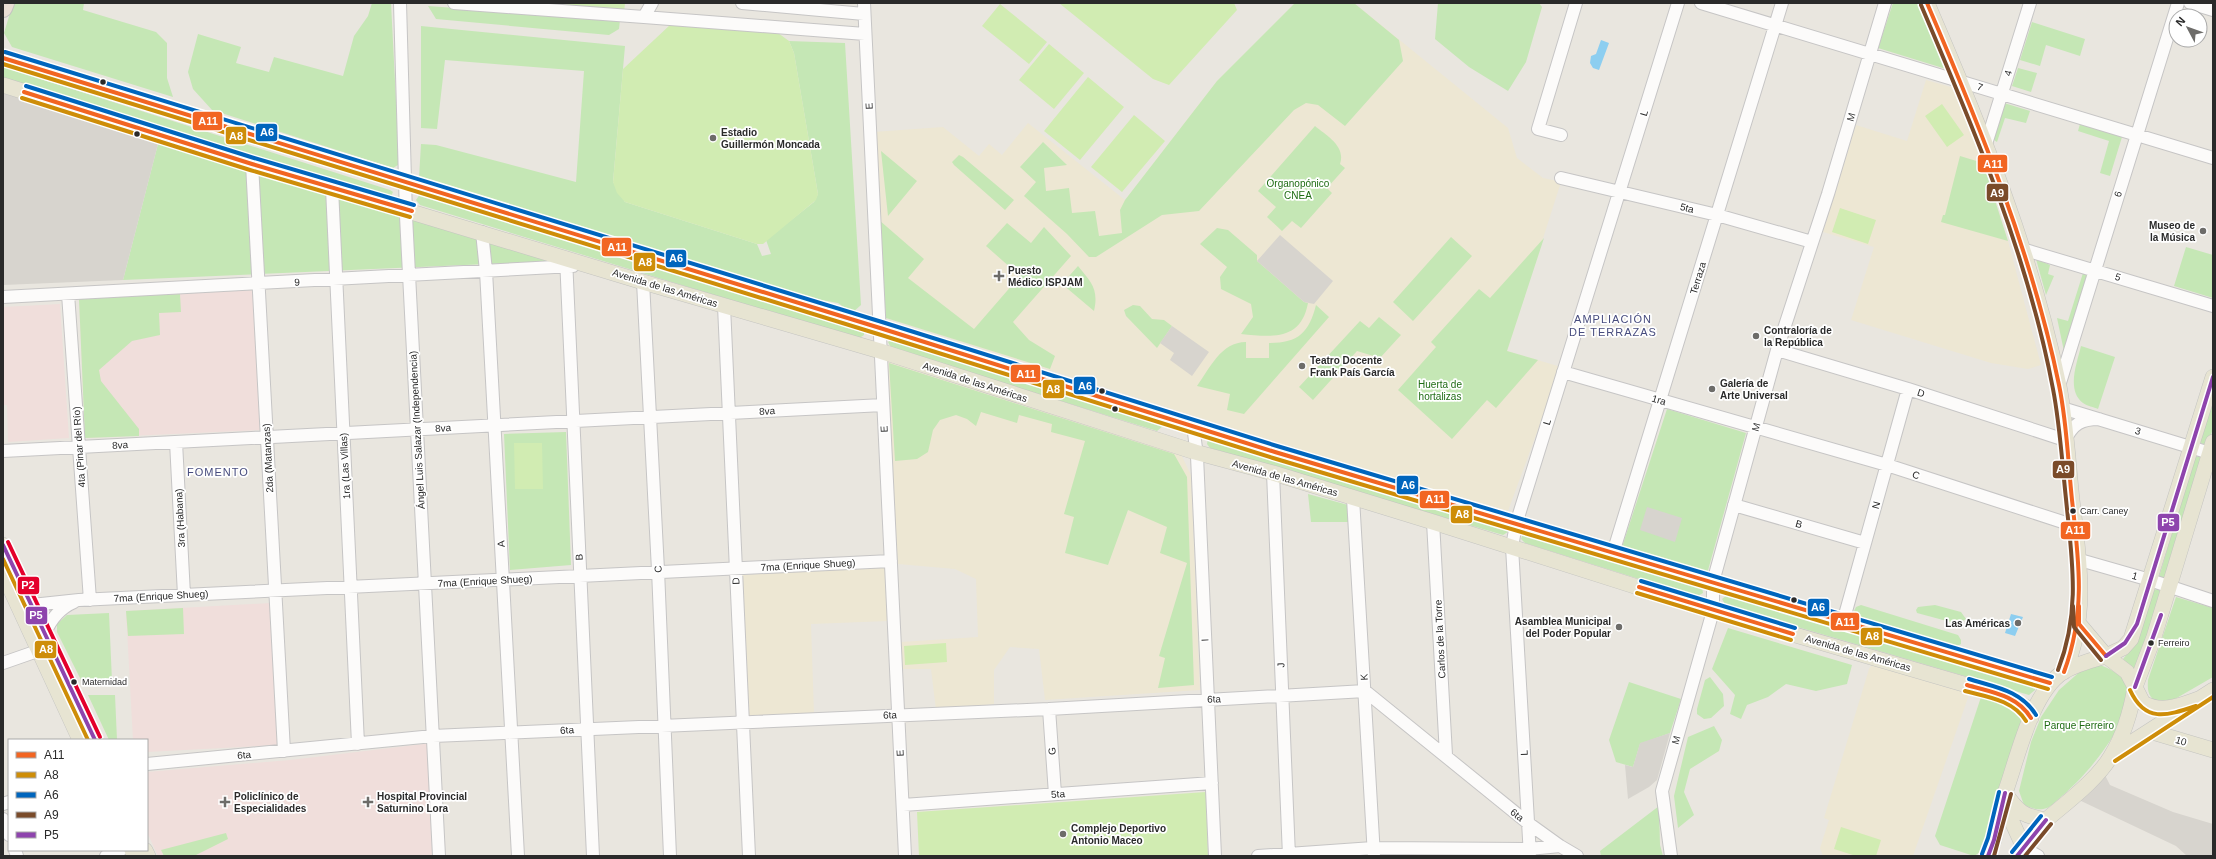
<svg xmlns="http://www.w3.org/2000/svg" width="2216" height="859" viewBox="0 0 2216 859" font-family="Helvetica,sans-serif">
<style>
.education{fill:#ede7d3}
.medical{fill:#f0dedb}
.green{fill:#c5e7b5}
.pitch{fill:#d1ecb2}
.plaza{fill:#d7d4ce}
.water{fill:#8dcef0}
.lines{fill:none;stroke-linecap:round;stroke-linejoin:round}
.minor-casing{stroke:#c6c5c5;stroke-width:14}
.major-casing{stroke:#c4c4c1;stroke-width:16}
.highway-casing{stroke:#c4c4c1;stroke-width:20}
.minor{stroke:#fcfbfa;stroke-width:12}
.major{stroke:#e7e4d2;stroke-width:15}
.highway{stroke:#e9ded3;stroke-width:18}
.bus-1-casing{stroke:#fff;stroke-width:7}
.bus-2-casing{stroke:#fff;stroke-width:7}
.bus-3-casing{stroke:#fff;stroke-width:7}
.bus-4-casing{stroke:#fff;stroke-width:7}
.bus-5-casing{stroke:#fff;stroke-width:7}
.bus-6-casing{stroke:#fff;stroke-width:7}
.bus-1{stroke:#f26522;stroke-width:4}
.bus-2{stroke:#ce8d08;stroke-width:4}
.bus-3{stroke:#0065bd;stroke-width:4}
.bus-4{stroke:#7a4b2a;stroke-width:4}
.bus-5{stroke:#8e44ad;stroke-width:4}
.bus-6{stroke:#e4002b;stroke-width:4}
.bus-dot{fill:#2a2a2a;stroke:#fff;stroke-width:1.5}
.poi-dot{fill:#6d6c69;stroke:#fff;stroke-width:1.5}
.labels{text-anchor:middle;dominant-baseline:central;stroke-width:3.5;stroke-linejoin:round;paint-order:stroke}
.bus-label{font-size:9px;fill:#2a2a2a;stroke:#fff;text-anchor:start}
.street-label{font-size:10px;fill:#2a2a2a;stroke:#fff}
.poi-label{font-size:10px;font-weight:bold;fill:#2a2a2a;stroke:#fff;text-anchor:start}
.park-label{font-size:10px;fill:#1f6c14;stroke:#fff}
.neighbourhood-label{font-size:11px;letter-spacing:1px;fill:#474c7e;stroke:#fff}
.line-badge{stroke:#fff;stroke-width:1.5}
.badge-label{font-size:11px;text-anchor:middle;font-weight:bold;fill:#fff}
</style>
<rect width="100%" height="100%" fill="#e9e6df"/>
<path class="education" d="M1295,3H1354L1508,128L1517,158L1543,178L1561,182L1507,351L1561,367L1508,511L1292,447L886,318L873,132L943,127L979,156L989,144L1002,155L1028,123L1125,200L1217,81Z
M1926,80L1954,88L1983,163L2008,241L2041,365L2028,369L1991,363L1851,320L1874,247L1823,232L1856,125L1907,141Z
M883,355L1179,450L1191,475L1200,690L1045,700L1039,649L1010,647L994,670V704L936,710L931,669H901V642L978,637L976,579L955,569L898,564Z
M886,567L888,621L811,624L814,714L747,718L739,575Z
M1875,660L1971,689L1913,856H1823L1820,848L1829,820L1824,818L1869,669Z"/>
<path class="medical" d="M255,290L261,430L85,438L79,299Z
M60,304L69,438L8,442L7,405H3V307Z
M271,603L278,745L147,752V740H133L126,611Z
M432,743L436,856H158L147,832V772L290,760Z"/>
<path class="green" d="M13,3H84L83,10L156,32L167,43V78L173,97L12,47L4,33Z
M372,3H391L399,160L398,165L393,168L212,110L193,89L188,72L198,34L241,47L236,63L269,72L274,57L343,76L354,36L368,16Z
M1295,3H1354L1399,40L1403,61L1345,126L1318,105L1306,103L1294,110L1199,211L1162,215L1096,257H1089L1067,234L1024,196L1036,182L1020,167L1043,142L1067,165L1044,168L1046,191L1069,188L1072,213L1095,211L1099,236L1122,233L1120,210L1125,200L1217,81Z
M1438,3H1539L1542,7L1526,62L1508,91L1469,67L1435,39Z
M1893,3H1920L1946,69L1878,48Z
M428,6L620,20L619,29L609,35L436,19Z
M2032,22L2085,39L2080,56L2046,45L2040,66L2020,60Z
M421,26L625,46L613,182L625,202L757,244L762,256L771,254L766,240L814,202L818,194L794,53L789,41L845,43L861,305L852,313L838,303L777,292L419,178L421,144L436,145L576,182L584,71L445,60L437,129L421,128Z
M3,67L390,190L393,192L390,198L3,80Z
M2018,68L2037,73L2031,92L2012,86Z
M2004,103L2030,111L2026,123L2005,118L1997,142L1994,140Z
M2080,124L2122,137L2110,176L2100,173L2109,141L2078,131Z
M1315,126C1327,136 1346,146 1340,164L1345,168L1327,188L1332,193L1301,228L1292,221L1282,231L1267,217L1276,207L1258,191Z
M159,140L556,261L123,280Z
M881,151L917,181L888,216Z
M959,155L963,157L1014,200L1005,210L954,165L952,162Z
M1960,156L1983,163L2008,241L1941,222L1943,215H1945Z
M420,194L864,331V335L858,339L420,205L416,200Z
M879,220L924,259L908,278L974,329L1020,276L986,246L1007,223L1031,243L1044,227L1071,256L1013,322L1029,340L1055,356L1050,369L886,318Z
M1217,228L1228,230L1257,255V261L1304,302L1308,303C1301,341 1272,337 1241,334L1253,317L1251,304L1221,289L1220,277L1227,267L1200,244Z
M1451,237L1472,256L1413,321L1393,302Z
M1544,238L1507,351L1538,360L1496,408L1487,400L1452,439L1398,390L1436,347L1431,342L1479,289L1490,298Z
M2186,247L2213,255V298L2174,286Z
M2036,259L2050,265L2048,274L2054,276L2046,295Z
M1078,266C1091,282 1099,289 1094,311L1062,284Z
M2083,273L2088,276L2065,356L2057,318L2068,321Z
M180,294L181,312L159,313L160,335L132,341L99,370L101,381L139,429V436L85,438L79,299Z
M1133,305L1140,306L1152,319L1164,320L1172,326L1157,348L1126,316L1124,310Z
M1316,305L1329,317L1244,414L1227,410L1230,394L1197,386C1210,368 1221,342 1246,342V358H1269V343C1298,343 1309,333 1316,305Z
M1379,317L1401,335L1380,358L1357,351L1313,400L1299,387L1360,321L1369,328Z
M892,339L1163,424V426L1157,431L891,348L888,342Z
M2081,346L2115,357L2098,409C2094,407 2087,406 2083,403C2066,390 2077,363 2081,346Z
M889,363L1174,454L1187,477L1194,685L1158,688L1165,658L1159,656L1187,563L1160,553L1167,527L1128,510L1108,565L1065,553L1074,517L1064,514L1085,441L1051,432L1052,424L1019,415L1017,423L981,412L976,426L967,419L956,415L940,420L933,430L928,452L917,459L895,461Z
M2213,394V428L2209,442L2204,445L2200,442Z
M1667,409L1746,433L1707,574L1622,547Z
M566,432L571,565L510,570L504,434Z
M1208,439L1508,528V532L1503,535L1210,448L1207,444Z
M2200,456L2201,457L2167,575L2164,579L2159,577L2195,457Z
M1308,494L1348,505L1350,522H1311Z
M1523,533L1702,587L1703,593L1696,597L1525,543L1521,539Z
M2158,589L2161,593L2136,668L2134,669L2123,659L2135,645L2153,590Z
M1728,594L2035,686V690L2029,695L1726,606L1722,599Z
M2176,597L2213,608V677L2168,703L2160,705C2149,697 2147,693 2148,680Z
M1861,605L1958,635L1961,640V644L1955,647L1858,618L1854,611L1856,607Z
M1935,605L1961,612L1966,619L1958,624L1917,613L1916,610L1918,607Z
M183,608L184,634L128,636L126,611Z
M109,613L112,681L82,682L57,632V624L67,615Z
M1728,628L1852,665L1847,684L1816,691L1786,684L1768,697L1747,705L1741,719L1730,714L1735,695L1712,669Z
M2100,665C2108,668 2121,674 2125,682C2140,715 2085,777 2062,796C2057,800 2052,806 2047,808C2038,811 2032,808 2024,805L2019,791L2031,742L2041,717L2059,690L2083,669Z
M1710,677L1723,694L1724,706L1711,718L1704,719L1697,714V709L1705,680Z
M1629,682L1681,699L1670,733L1640,744L1633,767L1616,762L1609,740Z
M1982,694L2017,705L2023,715L1982,851L1974,856L1940,845L1935,836Z
M88,695H115L117,740H109Z
M1714,726L1722,740L1719,751L1690,769L1684,792L1694,815L1678,828L1674,796L1688,737Z
M1659,806L1660,845L1663,856H1601L1600,851Z
M226,833L228,839L194,856H164L161,850Z"/>
<path class="pitch" d="M557,3H625L624,13Z
M1059,3H1234L1237,10L1169,85L1153,79Z
M1000,4L1047,42L1029,64L982,26Z
M670,25L778,33L789,41L794,53L818,194L816,200L763,244H757L625,202L617,193L613,182L623,69Z
M1049,44L1084,73L1054,109L1019,80Z
M1088,77L1124,107L1080,160L1044,131Z
M1942,104L1964,135L1947,147L1925,116Z
M1134,115L1165,141L1122,192L1091,167Z
M1840,208L1876,220L1868,244L1832,232Z
M514,443H542L543,489H515Z
M946,643L947,662L905,665L904,646Z
M1206,792L1208,856H919L917,812Z
M1841,827L1881,840L1876,856H1856L1834,849Z"/>
<path class="plaza" d="M3,93L159,140L123,280L3,285Z
M1280,235L1333,281L1314,304L1304,302L1257,261Z
M1172,326L1209,352L1192,376L1170,360L1174,353L1160,343Z
M1647,507L1682,518L1675,542L1640,530Z
M1670,733L1657,780L1649,787L1628,799L1625,765L1633,767L1640,743Z
M2105,775L2110,785L2173,812L2213,824V856H2187L2176,846L2079,800Z"/>
<path class="water" d="M1601,40L1609,43L1599,70L1593,68L1590,63L1591,56L1596,54Z
M2011,614L2023,617L2015,636L2005,633Z"/>
<g class="lines">
<defs>
<path id="minor" d="M400,3L406,216L439,856
M454,3L644,17
M652,3L644,17L865,34
M742,3L864,14
M864,3L905,856
M1701,3L2213,158
M2190,3L2213,10
M1561,135L1538,129L1576,3
M1986,144L2030,3
M252,164L284,751
M1561,178L1717,215L1812,242
M332,188L358,744
M482,232L486,271L518,856
M2022,249L2213,306
M566,258L593,856
M643,282L658,570L670,856
M68,294L90,600
M3,297L573,266
M724,306L749,856
M1777,350L1908,389L2065,440C2073,424 2081,419 2099,419
M1563,372L1887,465L2075,526
M2059,386L2178,3
M2062,408L2213,454
M1193,425L1197,456L1215,856
M176,442L184,595
M3,451L883,405
M1273,473L1289,856
M1353,498L1374,856
M1734,505L1865,543
M1433,522L1446,755
M1613,553L1782,3
M2080,560L2150,580L2213,601
M32,605L79,600L891,561
M1843,622L1908,389
M45,633C51,619 60,608 74,602
M3,663L46,648
M1049,709L1055,794
M147,764L433,736L1049,709L1365,691L1528,823L1560,846L1577,856
M3,804L9,802
M903,805L1212,783
M3,819L9,835
M2024,848L2038,856
M15,850L17,856
M106,856L121,850
M1258,856L1373,848L1529,849L1560,846
M1530,856L1512,547L1516,524L1678,3
M1671,856L1662,791L1713,611V582L1777,350L1828,194L1885,3"/>
<path id="major" d="M1927,3C1980,126 2032,253 2059,386C2066,423 2068,462 2072,500C2079,558 2089,617 2064,672
M3,58L880,328L1275,452L2050,683
M3,85L332,188L643,282L880,351L1195,452L1273,473L1433,522L1713,611L2008,697L2027,708L2031,718
M3,545L95,740
M3,573L80,740
M2079,624L2106,656L2123,648L2131,639L2213,377
M2106,656L2127,672L2135,687C2131,711 2124,735 2111,756C2097,780 2067,802 2046,820C2023,816 2018,812 2005,793C2018,757 2031,693 2063,672C2076,664 2092,660 2106,656Z
M2201,698C2181,705 2163,714 2143,703L2135,687L2154,637L2213,442
M2149,731L2213,750
M2112,755L2213,690
M2003,802L2024,848
M132,850L134,856
M145,850L148,856
M1988,856L1994,840L2005,793
M2017,856L2046,820"/>
<path id="highway" d="M3,8L5,3"/>
</defs>
<use href="#minor" class="minor-casing"/>
<use href="#major" class="major-casing"/>
<use href="#highway" class="highway-casing"/>
<use href="#minor" class="minor"/>
<use href="#major" class="major"/>
<use href="#highway" class="highway"/>
<defs>
<path id="bus-1" d="M1927,3C1980,127 2032,253 2059,385C2067,423 2068,462 2072,500C2079,561 2086,613 2064,672
M3,58L880,328L1275,452L2050,683
M24,92L252,164L412,211
M1639,587L1793,634
M2079,606V624L2106,656
M1967,685C1991,692 2017,695 2031,718"/>
<path id="bus-2" d="M3,64L878,334L1273,458L2048,689
M22,98L250,170L410,217
M3,559L88,740
M1637,593L1791,640
M2130,690C2145,723 2166,716 2196,706
M1965,691C1988,697 2013,700 2026,721
M2115,761L2213,697"/>
<path id="bus-3" d="M5,52L882,322L1277,446L2052,677
M26,86L254,158L414,205
M1641,581L1795,628
M1969,679C1994,687 2021,690 2036,715
M2012,852L2041,816
M1982,854L1988,838L1999,792"/>
<path id="bus-4" d="M1921,5C1974,129 2028,256 2053,389C2060,425 2062,462 2066,499C2072,560 2081,611 2058,670
M2073,606L2074,627L2101,660
M1994,856L2011,794
M2025,856L2051,824"/>
<path id="bus-5" d="M3,545L95,740
M2106,656L2125,643L2137,624L2213,377
M2135,687L2161,615
M1988,856L1994,840L2005,793
M2017,856L2046,820"/>
<path id="bus-6" d="M8,542L100,737"/>
</defs>
<use href="#bus-1" class="bus-1-casing"/>
<use href="#bus-2" class="bus-2-casing"/>
<use href="#bus-3" class="bus-3-casing"/>
<use href="#bus-4" class="bus-4-casing"/>
<use href="#bus-5" class="bus-5-casing"/>
<use href="#bus-6" class="bus-6-casing"/>
<use href="#bus-1" class="bus-1"/>
<use href="#bus-2" class="bus-2"/>
<use href="#bus-3" class="bus-3"/>
<use href="#bus-4" class="bus-4"/>
<use href="#bus-5" class="bus-5"/>
<use href="#bus-6" class="bus-6"/>
</g>
<g class="bus-dot">
<circle cx="103" cy="82" r="3.5"/>
<circle cx="137" cy="134" r="3.5"/>
<circle cx="1102" cy="391" r="3.5"/>
<circle cx="1115" cy="409" r="3.5"/>
<circle cx="2073" cy="511" r="3.5"/>
<circle cx="1794" cy="600" r="3.5"/>
<circle cx="2151" cy="643" r="3.5"/>
<circle cx="74" cy="682" r="3.5"/>
</g>
<g class="poi-dot">
<circle cx="713" cy="138" r="4"/>
<circle cx="2203" cy="231" r="4"/>
<path d="M997 270h4v4h4v4h-4v4h-4v-4h-4v-4h4z"/>
<circle cx="1756" cy="336" r="4"/>
<circle cx="1302" cy="366" r="4"/>
<circle cx="1712" cy="389" r="4"/>
<circle cx="2018" cy="623" r="4"/>
<circle cx="1619" cy="627" r="4"/>
<path d="M223 796h4v4h4v4h-4v4h-4v-4h-4v-4h4z"/>
<path d="M366 796h4v4h4v4h-4v4h-4v-4h-4v-4h4z"/>
<circle cx="1063" cy="834" r="4"/>
</g>
<g class="labels">
<g class="bus-label">
<text x="2080" y="511">Carr. Caney</text>
<text x="2158" y="643">Ferreiro</text>
<text x="82" y="682">Maternidad</text>
</g>
<g class="street-label">
<text transform="translate(2008 73) rotate(-73)">4</text>
<text transform="translate(1980 87) rotate(18)">7</text>
<text transform="translate(869 106) rotate(-93)">E</text>
<text transform="translate(1644 113) rotate(-73)">L</text>
<text transform="translate(1851 117) rotate(-74)">M</text>
<text transform="translate(2118 194) rotate(-73)">6</text>
<text transform="translate(1687 208) rotate(14)">5ta</text>
<text transform="translate(2118 277) rotate(17)">5</text>
<text transform="translate(1698 278) rotate(-73)">Terraza</text>
<text transform="translate(297 282) rotate(-3)">9</text>
<text transform="translate(665 288) rotate(17)">Avenida de las Américas</text>
<text transform="translate(975 382) rotate(18)">Avenida de las Américas</text>
<text transform="translate(1921 393) rotate(18)">D</text>
<text transform="translate(1659 400) rotate(17)">1ra</text>
<text transform="translate(767 411) rotate(-3)">8va</text>
<text transform="translate(1547 422) rotate(-73)">L</text>
<text transform="translate(1756 427) rotate(-74)">M</text>
<text transform="translate(443 428) rotate(-3)">8va</text>
<text transform="translate(884 429) rotate(-93)">E</text>
<text transform="translate(417 430) rotate(-93)">Ángel Luis Salazar (Independencia)</text>
<text transform="translate(2138 431) rotate(17)">3</text>
<text transform="translate(120 445) rotate(-3)">8va</text>
<text transform="translate(79 447) rotate(-94)">4ta (Pinar del Río)</text>
<text transform="translate(268 458) rotate(-93)">2da (Matanzas)</text>
<text transform="translate(345 466) rotate(-93)">1ra (Las Villas)</text>
<text transform="translate(1916 475) rotate(18)">C</text>
<text transform="translate(1285 478) rotate(16)">Avenida de las Américas</text>
<text transform="translate(1876 505) rotate(-75)">N</text>
<text transform="translate(180 518) rotate(-93)">3ra (Habana)</text>
<text transform="translate(1799 524) rotate(16)">B</text>
<text transform="translate(501 544) rotate(-94)">A</text>
<text transform="translate(579 557) rotate(-93)">B</text>
<text transform="translate(808 565) rotate(-3)">7ma (Enrique Shueg)</text>
<text transform="translate(658 569) rotate(-93)">C</text>
<text transform="translate(2135 576) rotate(16)">1</text>
<text transform="translate(485 581) rotate(-3)">7ma (Enrique Shueg)</text>
<text transform="translate(736 581) rotate(-92)">D</text>
<text transform="translate(161 596) rotate(-3)">7ma (Enrique Shueg)</text>
<text transform="translate(1440 639) rotate(-93)">Carlos de la Torre</text>
<text transform="translate(1205 640) rotate(-93)">I</text>
<text transform="translate(1858 653) rotate(16)">Avenida de las Américas</text>
<text transform="translate(1281 665) rotate(-92)">J</text>
<text transform="translate(1364 677) rotate(-93)">K</text>
<text transform="translate(1214 699) rotate(-2)">6ta</text>
<text transform="translate(890 715) rotate(-3)">6ta</text>
<text transform="translate(567 730) rotate(-4)">6ta</text>
<text transform="translate(1676 740) rotate(-74)">M</text>
<text transform="translate(2181 741) rotate(17)">10</text>
<text transform="translate(1052 751) rotate(-94)">G</text>
<text transform="translate(900 753) rotate(-93)">E</text>
<text transform="translate(1524 753) rotate(-93)">L</text>
<text transform="translate(244 755) rotate(-5)">6ta</text>
<text transform="translate(1058 794) rotate(-4)">5ta</text>
<text transform="translate(1517 815) rotate(39)">6ta</text>
</g>
<g class="poi-label">
<text x="721" y="132">Estadio<tspan x="721" dy="12">Guillermón Moncada</tspan></text>
<text x="2195" y="225" text-anchor="end">Museo de<tspan x="2195" dy="12">la Música</tspan></text>
<text x="1008" y="270">Puesto<tspan x="1008" dy="12">Médico ISPJAM</tspan></text>
<text x="1764" y="330">Contraloría de<tspan x="1764" dy="12">la República</tspan></text>
<text x="1310" y="360">Teatro Docente<tspan x="1310" dy="12">Frank País García</tspan></text>
<text x="1720" y="383">Galería de<tspan x="1720" dy="12">Arte Universal</tspan></text>
<text x="1611" y="621" text-anchor="end">Asamblea Municipal<tspan x="1611" dy="12">del Poder Popular</tspan></text>
<text x="2010" y="623" text-anchor="end">Las Américas</text>
<text x="234" y="796">Policlínico de<tspan x="234" dy="12">Especialidades</tspan></text>
<text x="377" y="796">Hospital Provincial<tspan x="377" dy="12">Saturnino Lora</tspan></text>
<text x="1071" y="828">Complejo Deportivo<tspan x="1071" dy="12">Antonio Maceo</tspan></text>
</g>
<g class="park-label">
<text x="1298" y="183">Organopónico<tspan x="1298" dy="12">CNEA</tspan></text>
<text x="1440" y="384">Huerta de<tspan x="1440" dy="12">hortalizas</tspan></text>
<text x="2079" y="725">Parque Ferreiro</text>
</g>
<g class="neighbourhood-label">
<text x="1613" y="319">AMPLIACIÓN<tspan x="1613" dy="13">DE TERRAZAS</tspan></text>
<text x="218" y="472">FOMENTO</text>
</g>
</g>
<g class="line-badge">
<rect x="192" y="111" width="31" height="20" rx="4" fill="#f26522"/>
<rect x="255" y="123" width="23" height="19" rx="4" fill="#0065bd"/>
<rect x="225" y="126" width="22" height="19" rx="4" fill="#ce8d08"/>
<rect x="1977" y="154" width="31" height="19" rx="4" fill="#f26522"/>
<rect x="1986" y="183" width="23" height="19" rx="4" fill="#7a4b2a"/>
<rect x="601" y="237" width="31" height="20" rx="4" fill="#f26522"/>
<rect x="665" y="249" width="22" height="19" rx="4" fill="#0065bd"/>
<rect x="633" y="252" width="23" height="20" rx="4" fill="#ce8d08"/>
<rect x="1010" y="364" width="31" height="19" rx="4" fill="#f26522"/>
<rect x="1073" y="376" width="23" height="19" rx="4" fill="#0065bd"/>
<rect x="1042" y="379" width="23" height="20" rx="4" fill="#ce8d08"/>
<rect x="2052" y="460" width="23" height="19" rx="4" fill="#7a4b2a"/>
<rect x="1396" y="475" width="23" height="20" rx="4" fill="#0065bd"/>
<rect x="1419" y="490" width="31" height="19" rx="4" fill="#f26522"/>
<rect x="1450" y="505" width="23" height="19" rx="4" fill="#ce8d08"/>
<rect x="2157" y="513" width="23" height="19" rx="4" fill="#8e44ad"/>
<rect x="2060" y="521" width="31" height="19" rx="4" fill="#f26522"/>
<rect x="17" y="576" width="23" height="19" rx="4" fill="#e4002b"/>
<rect x="1807" y="598" width="23" height="19" rx="4" fill="#0065bd"/>
<rect x="25" y="606" width="23" height="19" rx="4" fill="#8e44ad"/>
<rect x="1830" y="612" width="30" height="19" rx="4" fill="#f26522"/>
<rect x="1860" y="627" width="23" height="19" rx="4" fill="#ce8d08"/>
<rect x="34" y="640" width="23" height="19" rx="4" fill="#ce8d08"/>
</g>
<g class="badge-label">
<text x="208" y="125">A11</text>
<text x="267" y="136">A6</text>
<text x="236" y="140">A8</text>
<text x="1993" y="168">A11</text>
<text x="1997" y="197">A9</text>
<text x="617" y="251">A11</text>
<text x="676" y="262">A6</text>
<text x="645" y="266">A8</text>
<text x="1026" y="378">A11</text>
<text x="1085" y="390">A6</text>
<text x="1053" y="393">A8</text>
<text x="2063" y="473">A9</text>
<text x="1408" y="489">A6</text>
<text x="1435" y="503">A11</text>
<text x="1462" y="518">A8</text>
<text x="2168" y="526">P5</text>
<text x="2075" y="534">A11</text>
<text x="28" y="589">P2</text>
<text x="1818" y="611">A6</text>
<text x="36" y="619">P5</text>
<text x="1845" y="626">A11</text>
<text x="1872" y="640">A8</text>
<text x="46" y="653">A8</text>
</g>
<rect width="2216" height="859" fill="none" stroke="#2a2a2a" stroke-width="8"/>
<rect x="8" y="739" width="140" height="112" fill="#ffffff" stroke="#aaaaaa"/>
<rect x="16" y="752" width="20" height="6" fill="#f26522" stroke="#aaaaaa"/>
<text x="44" y="759" font-size="12" fill="#2a2a2a">A11</text>
<rect x="16" y="772" width="20" height="6" fill="#ce8d08" stroke="#aaaaaa"/>
<text x="44" y="779" font-size="12" fill="#2a2a2a">A8</text>
<rect x="16" y="792" width="20" height="6" fill="#0065bd" stroke="#aaaaaa"/>
<text x="44" y="799" font-size="12" fill="#2a2a2a">A6</text>
<rect x="16" y="812" width="20" height="6" fill="#7a4b2a" stroke="#aaaaaa"/>
<text x="44" y="819" font-size="12" fill="#2a2a2a">A9</text>
<rect x="16" y="832" width="20" height="6" fill="#8e44ad" stroke="#aaaaaa"/>
<text x="44" y="839" font-size="12" fill="#2a2a2a">P5</text>
<g transform="translate(2188 28) rotate(311)"><circle r="19" fill="#ffffff" stroke="#aaaaaa"/>
<path d="M0-3L7 15L0 10L-7 15Z" fill="#6d6c69"/>
<text y="-6" font-size="11" font-weight="bold" text-anchor="middle" fill="#2a2a2a">N</text>
</g>
</svg>
